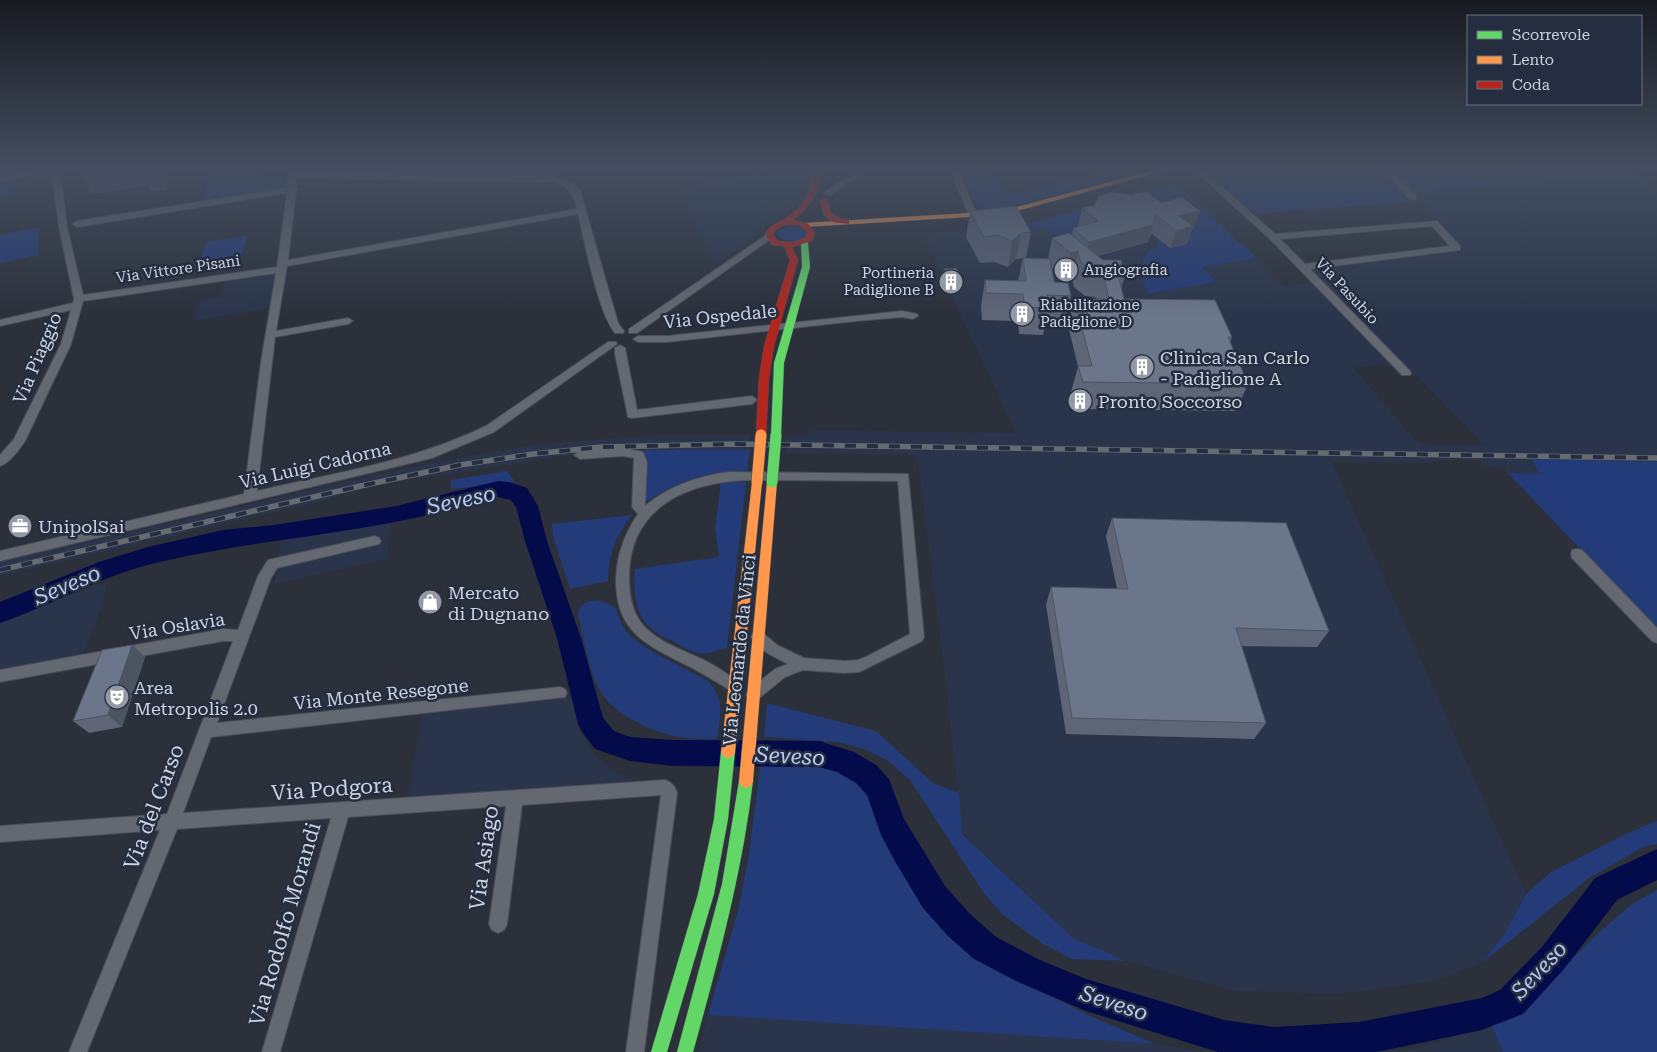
<svg xmlns="http://www.w3.org/2000/svg" width="1657" height="1052" viewBox="0 0 1657 1052" font-family="'Roboto Serif',serif">
<style>
.built{fill:#2a354b;fill-rule:evenodd}
.green{fill:#233c79}
.lines{fill:none;stroke-linecap:round;stroke-linejoin:round}
.river{fill:#040b4b;fill-rule:evenodd}
.street-casing{stroke:#494d56;stroke-width:2}
.fast-casing{stroke:#494d56;stroke-width:1}
.slow-casing{stroke:#494d56;stroke-width:1}
.jam-casing{stroke:#494d56;stroke-width:1}
.street{fill:#646870;fill-rule:evenodd}
.fast{fill:#63d668;fill-rule:evenodd}
.slow{fill:#ff974d;fill-rule:evenodd}
.jam{fill:#b3261e;fill-rule:evenodd}
.rail-casing{stroke:#666b71;stroke-width:5.5}
.rail{stroke:#252e40;stroke-width:4;stroke-dasharray:11;stroke-linecap:butt}
.fast-bridge-casing{stroke:#494d56;stroke-width:12;stroke-linecap:butt}
.slow-bridge-casing{stroke:#494d56;stroke-width:12;stroke-linecap:butt}
.fast-bridge{stroke:#63d668;stroke-width:11}
.slow-bridge{stroke:#ff974d;stroke-width:11}
.wall{fill:#5d6577}
.shaded-wall{fill:#4c5361}
.building{fill:#6c768a;stroke:#4c5361}
.labels{text-anchor:middle;dominant-baseline:central;stroke-width:5;stroke-linejoin:round;paint-order:stroke}
.far-street-label{font-size:15px;fill:#cdd3df;stroke:#252e40}
.far-poi-label{font-size:15px;fill:#cdd3df;stroke:#252e40;text-anchor:start}
.street-label{font-size:18px;fill:#cdd3df;stroke:#252e40}
.poi-label{font-size:18px;fill:#cdd3df;stroke:#252e40;text-anchor:start}
.near-street-label{font-size:21px;fill:#cdd3df;stroke:#252e40}
.near-water-label{font-size:22px;font-style:italic;fill:#b6caf3;stroke:#252e40}
</style>
<rect width="100%" height="100%" fill="#2b303a"/>
<path class="built" d="M773,170H810L812,180L805,197L715,265L677,187Z
M1640,176L1657,189V462L1531,460L1540,474L1508,473L1504,468L1486,467L1479,460H1440L1429,463L1332,462L1526,894L1504,935L1482,963L1435,981L1340,994L1235,991L1126,961L1073,938L962,833L944,666L917,455L785,453L786,435L808,436V430L1016,433L922,233L1020,226L1177,183L1240,244H1243L1284,287L1318,281L1306,268L1463,250L1411,193ZM1380,364L1391,368L1401,377L1416,375L1484,445H1432L1415,440L1354,368Z
M278,272L272,308L193,321L197,301L221,297L225,280Z
M661,435H751L750,450H623L580,453L426,478L414,477L338,495L330,499L0,576V562L398,470L463,457L540,444Z
M391,522L387,559L274,584L281,539Z
M107,582L102,606L82,658L0,672V621Z
M571,696L579,730L592,752L613,771L634,781L520,792L408,799L422,713Z
M708,1015L1156,1044L1206,1052H699Z
M1491,1024L1503,1052H1394L1426,1046Z"/>
<path class="green" d="M208,170H270L261,174V183H286V189L204,201Z
M314,170H559L561,178L318,173Z
M962,170H992L1006,191L1018,194L1105,170H1146C1124,176 992,216 980,208C974,205 965,178 962,170Z
M1204,170H1380L1410,202L1255,214Z
M1394,170L1635,171L1640,176L1414,193Z
M19,178L12,195L0,197V181Z
M1177,183L1240,244H1243L1256,258L1202,267L1216,282L1147,294C1142,277 1135,254 1156,248L1160,239L1186,243L1174,234L1193,228L1094,239L1069,246L1050,229L1020,226Z
M790,226L805,229L806,236L795,242L781,239L777,235L779,230Z
M39,227L38,255L0,263V235Z
M247,236L242,255L200,261L206,242Z
M645,450H750L747,471C709,470 680,480 648,501L643,498Z
M1531,459L1657,462V630L1508,473L1540,474Z
M507,471L515,482L451,489V480Z
M721,482H746L727,647C700,658 697,655 673,641C666,638 658,635 653,630C635,617 633,590 635,569L719,557L715,528Z
M632,515C616,535 608,556 608,581L570,589L553,536L552,524Z
M598,600L615,607C618,616 622,627 629,635C648,652 685,668 708,681C726,701 720,715 717,739C707,739 696,739 686,738C660,735 618,718 603,695C589,675 584,638 578,615C579,602 588,602 598,600Z
M767,703L876,731L933,783L959,793L962,834L1073,938L1126,961L1072,959L1043,944L1002,914L983,892L910,780L888,761L867,750L838,742L764,737Z
M761,763H817L839,770L861,782L875,797L887,841L907,874L939,917L975,954L1017,979L1088,1015L1156,1044L708,1015L739,907L748,860Z
M1657,821V844L1643,847L1589,878L1482,963L1504,935L1526,894L1551,872L1630,832Z
M1657,890V1052H1503L1491,1024L1521,1007L1546,986L1596,935L1632,904Z"/>
<g class="lines">
<path class="river" d="M498,481L509,482L527,488L538,506L547,541L581,638L603,718L614,731L630,737L673,740L819,741L854,752L876,765L889,779L904,819L945,886L970,914L996,937L1040,960L1086,979L1224,1020L1274,1027L1359,1022L1482,998L1500,990L1542,947L1595,878L1657,849V880L1617,900L1564,969L1523,1014L1482,1030L1377,1052H1218L1086,1011L1018,982L974,959L948,936L923,908L896,863L881,835L867,795L856,783L837,772L819,767L673,766L630,761L595,749L582,732L578,724L557,638L525,541L516,507L511,500L498,497C464,505 429,516 395,522C313,538 229,544 148,565C97,578 50,606 0,623V602L99,562L148,547L223,530L274,525L396,506Z"/>
<defs>
<path id="street" d="M35,170H60L67,227L83,295L277,267L287,193L77,227L73,224L77,221L287,188L288,170H296V173L541,176L565,180L575,185L580,190L618,323L624,331L623,333H615C598,312 585,243 578,214L287,266L276,331L348,318L353,321L348,324L275,337L257,491C334,473 415,461 486,426L608,342H616L617,344L494,432L432,458L0,561V551L244,494L261,362L276,273L83,301L71,344L25,441C19,450 10,463 0,466V455L14,439L61,344L71,310L0,326V320L73,303L74,299L59,227L52,172L0,182V176ZM296,178L552,182C569,185 573,193 577,209L288,260L296,191L298,189L296,187Z
M858,170H868L830,195L823,193Z
M950,170H958L978,217L977,219H971L970,217Z
M1194,170H1203L1275,234L1437,221L1460,246V250L1310,269L1410,371L1411,373L1410,375H1402L1270,239ZM1432,226L1450,246L1305,264L1280,239Z
M1383,170H1392L1416,196V200H1410Z
M769,233L772,234V238L637,333H629V329Z
M902,311L917,314L918,316L913,319L902,317L856,321L667,342H638L633,339L638,336H667Z
M620,345L625,348L637,410L752,396L757,400L752,404L632,418L628,417L615,354V348Z
M623,448L643,452L647,462L645,506C669,486 698,476 729,472L908,474L924,637L922,641L859,672L845,673L803,670L785,677L758,699L753,701L748,699L746,695L748,691L775,669L788,664C775,657 758,650 751,637L753,633L758,631L763,633L777,645L804,658L845,661L858,660L866,657L910,634L898,481L752,480C690,481 630,505 629,576C629,593 631,610 642,624C657,642 683,650 704,660C716,666 728,675 740,682L742,686L740,690L735,692L730,690C718,683 706,675 694,669C650,646 615,635 616,578C617,554 625,533 638,514L632,507L634,458L623,456L580,459L574,455L580,451Z
M375,536L379,538L381,541L379,544L277,568L271,578L217,723L560,687L565,689L567,693L565,697L211,737L183,813L665,780C672,783 675,785 677,793L644,1052H626L661,795L522,805L507,924L504,930L498,933L492,930L489,924L506,806L348,817L280,1052H262L331,818L177,829L87,1052H69L160,830L0,842V826L167,814L233,641H223L0,682V670L223,629L238,630L258,576L268,560Z
M1577,549L1582,550L1657,628V643L1652,641L1572,558L1571,554L1572,550Z"/>
<path id="fast" d="M801,240L808,242L810,267L784,363L781,435L776,439L771,435L774,363L802,267Z
M728,746L733,748L735,752L728,819L714,894L667,1052H651L698,894L714,819L721,752L723,748Z
M746,774L751,776L753,781C742,874 718,962 693,1052H677L722,884L739,781L741,776Z"/>
<path id="slow" d="M1154,170H1167L1002,215L804,227L800,225L804,223L1002,211Z
M757,478L762,482L735,752L733,756L728,758L723,756L721,752L752,482Z
M772,478L777,482L753,781L751,786L746,788L741,786L739,781L767,482Z"/>
<path id="jam" d="M812,170H820C820,192 811,207 793,220L807,223L815,232L812,241L792,247L798,260L774,346L769,378L766,435L761,439L756,435L759,378L764,346L790,260L784,246L772,245L765,234C769,227 773,225 780,221C801,211 812,194 812,170ZM785,225H799L807,232L805,238L792,242L778,241L773,234L777,229Z
M821,199H827L831,213L839,218L849,220V224L833,222L824,216L820,201Z"/>
</defs>
<use href="#street" class="street-casing"/>
<use href="#fast" class="fast-casing"/>
<use href="#slow" class="slow-casing"/>
<use href="#jam" class="jam-casing"/>
<use href="#street" class="street"/>
<use href="#fast" class="fast"/>
<use href="#slow" class="slow"/>
<use href="#jam" class="jam"/>
<defs>
<path id="rail" d="M0,570L365,485L460,465L533,454L602,447L733,444L1657,458"/>
</defs>
<use href="#rail" class="rail-casing"/>
<use href="#rail" class="rail"/>
<defs>
<path id="fast-bridge" d="M772,482L776,435"/>
<path id="slow-bridge" d="M757,482L761,435"/>
</defs>
<use href="#fast-bridge" class="fast-bridge-casing"/>
<use href="#slow-bridge" class="slow-bridge-casing"/>
<use href="#fast-bridge" class="fast-bridge"/>
<use href="#slow-bridge" class="slow-bridge"/>
</g>
<path class="wall" d="M1112,192L1194,229H1192L1187,244L1170,248L1151,233L1148,242L1098,256L1125,275L1121,289L1124,299L1232,337L1230,343L1248,384L1236,411L1076,409L1071,392L1078,367L1068,325L1074,299H1096L1095,297L1085,296L1074,287L1072,277L1065,279L1051,267L1054,282L1071,296L1064,323L1046,322L1043,335L1019,334L1018,321L982,320L981,306L985,280L1018,281L1023,258L1048,259L1052,238L1072,235L1073,228L1079,227L1078,226L1082,208L1095,205Z
M970,211L1031,232L1026,258L1016,259L1008,267L994,262L980,263L966,237Z
M944,269L962,280L961,289L949,290L943,278Z
M1112,518L1329,631L1317,647L1241,646L1266,723L1254,739L1066,734L1046,605L1051,587L1117,589L1106,536Z
M132,645L145,657L122,727L89,733L73,721Z"/>
<path class="shaded-wall" d="M129,170H170L166,190L150,192L147,186L93,194L81,177Z
M1200,211L1194,229H1192L1187,244L1170,248L1176,231L1179,216Z
M1153,225L1148,242L1084,259L1089,242Z
M1021,233L1016,259L1008,267L1012,241Z
M1078,251L1072,277L1065,279L1071,253Z
M132,645L145,657L122,727L108,715Z"/>
<path class="building" d="M84,170H129L81,177Z
M142,170H156L155,173L140,175Z
M1146,191L1161,203L1182,197L1200,211L1179,216L1193,226L1176,231L1156,215L1153,225L1089,242L1073,228L1098,221L1082,208L1095,205L1099,196L1112,192L1131,195Z
M1016,206L1031,232L1021,233L1012,241L998,235L984,237L970,211Z
M1069,233L1103,260H1121L1125,275H1118L1124,299L1215,300L1232,337H1228L1248,384L1083,382L1078,366H1092L1074,299H1109L1102,270H1091L1080,261L1078,251L1071,253L1052,238Z
M1023,258L1050,259L1054,282L1068,283L1071,296L1047,295L1049,308L1025,307L1023,294L986,293L985,280L1026,281Z
M956,268L962,280L950,281L944,269Z
M1112,518L1286,523L1329,631L1236,628L1266,723L1072,718L1051,587L1128,589Z
M132,645L108,715L73,721L102,650Z"/>
<linearGradient id="sky" x2="0" y2="1"><stop stop-color="#181a20"/><stop offset="0.53" stop-color="#444e60"/><stop offset="1" stop-color="#444e60" stop-opacity="0"/></linearGradient>
<rect width="1657" height="318" fill="url(#sky)"/>
<defs>
<symbol id="building-disc" viewBox="-11 -11 22 22"><circle r="9.5" fill="#949aa5" stroke="#252e40"/><path d="M-4-6H4V6H1V3H-1V6H-4ZM-2.5-4.3h1.7v1.8h-1.7ZM.8-4.3h1.7v1.8H.8ZM-2.5-1h1.7V.8h-1.7ZM.8-1h1.7V.8H.8Z" fill="#fff"/></symbol>
<symbol id="office-disc" viewBox="-11 -11 22 22"><circle r="9.5" fill="#949aa5" stroke="#252e40"/><path d="M-6-3h4V-5.5h4V-3h4V5H-6ZM-1-4.5V-3h2v-1.5ZM-6 0V1H6V0Z" fill="#fff"/></symbol>
<symbol id="shop-disc" viewBox="-11 -11 22 22"><circle r="9.5" fill="#949aa5" stroke="#252e40"/><path d="M-5-2.5h2.3a2.7 3.5 0 0 1 5.4 0H5L5.5 6h-11ZM-1.5-2.5h3a1.5 2.3 0 0 0-3 0Z" fill="#fff"/></symbol>
<symbol id="theatre-disc" viewBox="-11 -11 22 22"><circle r="9.5" fill="#949aa5" stroke="#252e40"/><path d="M-5-5.5Q0-4 5-5.5V0Q5 5 0 6Q-5 5-5 0ZM-3.3-2.5H-1v1.5H-3.3ZM1-2.5H3.3v1.5H1ZM-2.8 1Q0 5.5 2.8 1Z" fill="#fff"/></symbol>
</defs>
<g fill-rule="evenodd">
<use href="#building-disc" x="1052" y="256" width="28" height="28"/>
<use href="#building-disc" x="937" y="268" width="28" height="28"/>
<use href="#building-disc" x="1008" y="300" width="28" height="28"/>
<use href="#building-disc" x="1128" y="353" width="28" height="28"/>
<use href="#building-disc" x="1066" y="387" width="28" height="28"/>
<use href="#office-disc" x="6" y="512" width="28" height="28"/>
<use href="#shop-disc" x="416" y="588" width="28" height="28"/>
<use href="#theatre-disc" x="103" y="683" width="28" height="28"/>
</g>
<g class="labels">
<g class="far-street-label">
<text transform="translate(178 269) rotate(-8)">Via Vittore Pisani</text>
<text transform="translate(1347 291) rotate(47)">Via Pasubio</text>
</g>
<g class="far-poi-label">
<text x="1084" y="270">Angiografia</text>
<text x="934" y="273" text-anchor="end">Portineria<tspan x="934" dy="17">Padiglione B</tspan></text>
<text x="1040" y="305">Riabilitazione<tspan x="1040" dy="17">Padiglione D</tspan></text>
</g>
<g class="street-label">
<text transform="translate(720 316) rotate(-6)">Via Ospedale</text>
<text transform="translate(37 358) rotate(-67)">Via Piaggio</text>
<text transform="translate(315 465) rotate(-13)">Via Luigi Cadorna</text>
<text transform="translate(177 626) rotate(-9)">Via Oslavia</text>
<text transform="translate(739 650) rotate(-84)">Via Leonardo da Vinci</text>
<text transform="translate(381 694) rotate(-6)">Via Monte Resegone</text>
</g>
<g class="poi-label">
<text x="1160" y="357">Clinica San Carlo<tspan x="1160" dy="21">- Padiglione A</tspan></text>
<text x="1098" y="401">Pronto Soccorso</text>
<text x="38" y="526">UnipolSai</text>
<text x="448" y="592">Mercato<tspan x="448" dy="21">di Dugnano</tspan></text>
<text x="134" y="687">Area<tspan x="134" dy="21">Metropolis 2.0</tspan></text>
</g>
<g class="near-street-label">
<text transform="translate(332 789) rotate(-4)">Via Podgora</text>
<text transform="translate(154 807) rotate(-69)">Via del Carso</text>
<text transform="translate(484 858) rotate(-82)">Via Asiago</text>
<text transform="translate(285 924) rotate(-74)">Via Rodolfo Morandi</text>
</g>
<g class="near-water-label">
<text transform="translate(461 500) rotate(-12)">Seveso</text>
<text transform="translate(67 585) rotate(-23)">Seveso</text>
<text transform="translate(790 756) rotate(3)">Seveso</text>
<text transform="translate(1539 970) rotate(-47)">Seveso</text>
<text transform="translate(1114 1003) rotate(18)">Seveso</text>
</g>
</g>
<rect x="1467" y="15" width="175" height="90" fill="#252e40" stroke="#687080"/>
<rect x="1477" y="31" width="25" height="8" fill="#63d668" stroke="#687080"/>
<text x="1512" y="40" font-size="15" fill="#cdd3df">Scorrevole</text>
<rect x="1477" y="56" width="25" height="8" fill="#ff974d" stroke="#687080"/>
<text x="1512" y="65" font-size="15" fill="#cdd3df">Lento</text>
<rect x="1477" y="81" width="25" height="8" fill="#b3261e" stroke="#687080"/>
<text x="1512" y="90" font-size="15" fill="#cdd3df">Coda</text>
</svg>
